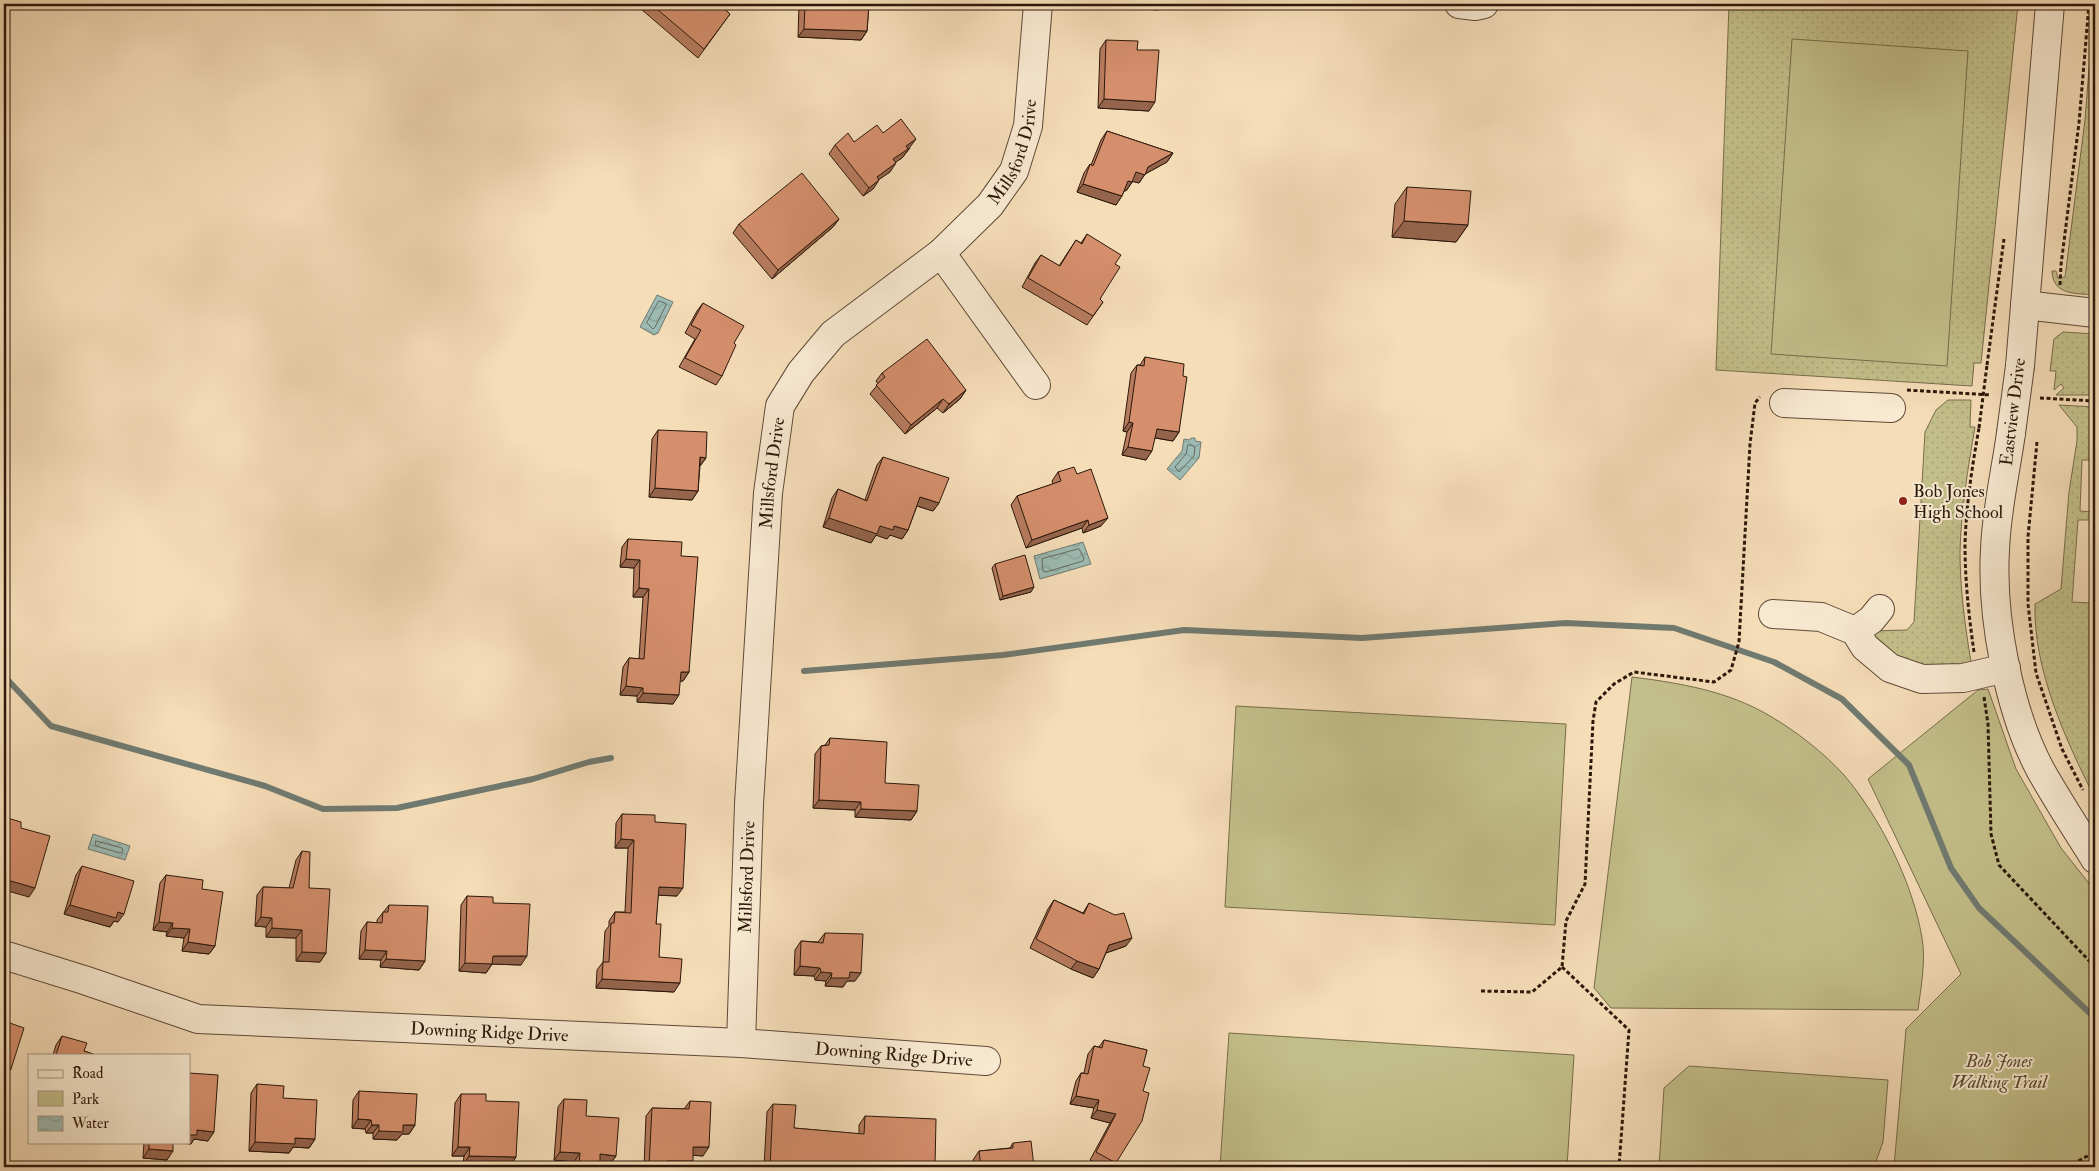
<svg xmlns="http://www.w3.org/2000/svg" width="2099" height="1171" viewBox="0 0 2099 1171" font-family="'IM FELL Double Pica',serif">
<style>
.grass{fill:url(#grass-dots);stroke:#786c4a}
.park{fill:#c3bf8a;stroke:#786c4a}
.water{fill:url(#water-waves);stroke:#707a70}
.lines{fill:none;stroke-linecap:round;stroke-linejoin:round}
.shore{stroke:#646a5f;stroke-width:1}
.stream{stroke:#707a70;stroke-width:6}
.minor-casing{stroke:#5e4936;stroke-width:30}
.path{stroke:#2c180a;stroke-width:3;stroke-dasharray:4 2.5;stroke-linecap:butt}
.minor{stroke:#f8e9d1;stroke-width:28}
.minor-bridge-casing{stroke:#5e4936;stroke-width:30;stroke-linecap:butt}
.path-bridge{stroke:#2c180a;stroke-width:3;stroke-dasharray:4 2.5;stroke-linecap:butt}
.minor-bridge{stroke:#f8e9d1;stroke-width:28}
.wall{fill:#b77b5e;stroke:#2c180a}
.shaded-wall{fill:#95644c;stroke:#2c180a}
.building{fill:#d58f6d;stroke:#2c180a}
.poi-dot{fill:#8f2418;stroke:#f8e9d1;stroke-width:2}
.labels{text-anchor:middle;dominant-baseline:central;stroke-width:4;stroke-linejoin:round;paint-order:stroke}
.street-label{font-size:18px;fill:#2c180a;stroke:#f8e9d1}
.poi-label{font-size:18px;fill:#2c180a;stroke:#f8e9d1;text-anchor:start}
.park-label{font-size:18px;font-style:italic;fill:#594a30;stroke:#f8e9d1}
</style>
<defs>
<pattern id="grass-dots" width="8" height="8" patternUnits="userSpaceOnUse" patternTransform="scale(1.25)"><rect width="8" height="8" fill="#c3bf8a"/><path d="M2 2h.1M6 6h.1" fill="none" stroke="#a8a376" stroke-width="1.8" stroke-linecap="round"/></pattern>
<pattern id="water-waves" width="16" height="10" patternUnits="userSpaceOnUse" patternTransform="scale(1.25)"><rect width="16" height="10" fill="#9dbbb4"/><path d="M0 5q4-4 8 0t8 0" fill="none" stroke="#87a099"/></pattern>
</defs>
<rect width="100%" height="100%" fill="#f5ddb8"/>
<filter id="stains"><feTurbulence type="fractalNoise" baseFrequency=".004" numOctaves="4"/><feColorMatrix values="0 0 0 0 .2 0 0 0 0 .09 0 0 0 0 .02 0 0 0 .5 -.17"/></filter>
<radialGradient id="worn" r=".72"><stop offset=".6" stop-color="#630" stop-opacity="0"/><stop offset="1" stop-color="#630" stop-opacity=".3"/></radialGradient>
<path class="grass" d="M1729,4H2018L1981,363H1974L1972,386L1716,370Z
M2094,4H2095V295C2076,293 2053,296 2052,271H2056L2058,278L2065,277L2085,120Z
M2063,332L2095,334L2094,395H2056L2064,388L2061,384L2054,390L2056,371H2050L2054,339Z
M1948,400H1971L1970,427H1975C1968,468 1961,510 1960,552C1960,589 1965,626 1971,662L1954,668L1912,667L1877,643L1870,631L1907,630L1914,622L1925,432L1936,410Z
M2059,405L2095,407V460H2082L2080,511L2093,512L2095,518L2093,520H2078L2072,602L2091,603L2092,618L2095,619V798C2066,741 2033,669 2035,604L2061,589L2069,492L2077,441V427Z"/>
<path class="park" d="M1792,39L1968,51L1947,366L1771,354Z
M1632,677C1680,683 1728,691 1770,716C1796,731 1824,753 1844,775C1880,817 1913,883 1922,938C1926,961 1921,987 1918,1010L1611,1008L1594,988Z
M1988,689L2016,769L2061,848L2095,891V1167H1894L1906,1029L1961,974L1868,779L1978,690Z
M1236,706L1566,724L1555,925L1225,907Z
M1229,1033L1574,1055L1567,1167H1220Z
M1689,1066L1888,1080L1883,1142L1874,1167H1659L1664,1088Z"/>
<path class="water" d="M657,295L673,302L658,333L654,335L640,327Z
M1191,438H1195V441L1201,442L1199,458L1180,480L1167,469L1182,451L1184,439L1190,440Z
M1083,542L1091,564L1040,579L1034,556Z
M93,834L130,846L125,860L88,849Z"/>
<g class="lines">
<path class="shore" d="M659,301L665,303L666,305L655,327L653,329L647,323Z
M1188,445H1191L1195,447L1194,456L1179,472L1175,467L1186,454Z
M1079,549L1084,558L1083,561L1046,572L1043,571L1042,559Z
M96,841L122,848L123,852L120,853L96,846Z"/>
<path class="stream" d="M804,671L1003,655L1184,630L1362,638L1566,623L1674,628L1774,662L1842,699L1909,765L1951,868L1979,908L2095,1018
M4,676L51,726L265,786L323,809L397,808L533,779L589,762L611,758"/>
<defs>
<g id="minor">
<path d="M1459,4L1475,6L1484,4"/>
<path d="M941,253L1036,385"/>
<path d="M2025,305L2095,313"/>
<path d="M2020,366L2050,4"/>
<path d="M1784,403L1891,408"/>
<path d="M2011,433C2006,470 1996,512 1995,550C1991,617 2009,712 2041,771C2058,801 2077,830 2095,859"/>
<path d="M1773,614L1821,617L1855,631L1865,647L1890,668L1922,679L1963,678L2006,668"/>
<path d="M1855,631L1871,620L1880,609"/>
<path id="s1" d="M4,955L84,980L198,1019L741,1043L986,1061"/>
<path id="s2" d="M741,1043L749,804L768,493L780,406L801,372L833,334L941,253L990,205L1014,171L1028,126L1038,4"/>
</g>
</defs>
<use href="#minor" class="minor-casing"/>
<path class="path" d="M2060,285L2061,265L2079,123L2089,4
M1987,365L2004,239
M1907,390L1991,395
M2040,398L2095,401
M2037,442L2028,537V604L2036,673L2062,749L2083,790
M1974,652C1969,617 1965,581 1965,545C1966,506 1972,467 1979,428
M1984,697L1988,724L1991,834L1999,865L2095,967
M1562,967L1629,1030L1619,1167
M1481,991L1532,992L1562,967L1566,921L1585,884L1593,721L1596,702L1614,684L1634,672L1714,682L1731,670L1739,642L1750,444L1755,403L1760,397
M2067,1167L2095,1152"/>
<use href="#minor" class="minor"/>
<defs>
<path id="minor-bridge" d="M2011,433L2020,366"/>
</defs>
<use href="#minor-bridge" class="minor-bridge-casing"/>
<path class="path-bridge" d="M1979,428L1987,365"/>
<use href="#minor-bridge" class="minor-bridge"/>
</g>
<path class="wall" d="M645,4H719L730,14L698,58L641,9Z
M799,4H869L867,31L861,40L798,37Z
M1106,40L1137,50L1149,111L1098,108L1100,49Z
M1107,131L1173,153L1167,162L1145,174L1139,183L1133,181L1126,191L1125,190L1116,205L1077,192L1084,173L1090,164L1091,165L1101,140Z
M883,133L910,148L902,158L895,162L890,172L879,179L873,189L863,196L829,154L835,145L854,142Z
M1407,187L1468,225L1456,242L1392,237L1395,204Z
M839,219L833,227L772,279L733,233L739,224Z
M1087,234L1115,264L1100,299L1103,302L1087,325L1022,287L1035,263L1041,255L1059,266L1076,240L1081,243Z
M703,303L734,343L722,376L716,385L679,367L695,339L685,333L697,311Z
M1145,357L1183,376L1179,432L1173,441L1155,438L1146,460L1122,455L1127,432L1123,431L1131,373L1137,365H1140Z
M882,373L966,390L960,399L943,413L937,408L905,434L870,394L878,384L876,381Z
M658,430L706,458L700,466L698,491L692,500L649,497L652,439Z
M883,457L939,503L933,511L917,506L908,530L902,539L890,535L887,539L876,535L871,543L823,527L832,498L838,489L865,500L877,465Z
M1058,472L1077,474L1101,526L1083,533L1082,528L1026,548L1011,505L1017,496L1053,484L1052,481Z
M628,539L681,556L689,672L683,681H680L673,704L637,702V696L620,695L623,667L629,658L639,659L643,597H633L634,568L620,567L622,547Z
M995,564L1031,592L1000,600L992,568Z
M830,738L885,783L917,811L911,820L855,817V810L813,808L815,754L821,746L825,745Z
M622,814L655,822L677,896L658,895L656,924L659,957L674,992L596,988L597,970L603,962L605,931L609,926V921L615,912H625L628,848H615L616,823Z
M302,851L309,888L326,953L320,962L296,961V938L266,937V927L255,926L257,895L263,887L289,888L296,860Z
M82,866L118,922L114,921L110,927L64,914L76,875Z
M166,875L202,889L215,946L209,954L182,951L184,938L166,936L167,932L153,930L160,883Z
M467,896L493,903L521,965L492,964L486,973L459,971L461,905Z
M1054,900L1083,913L1089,903L1126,946L1106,953L1099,969L1093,978L1071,969L1030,948L1048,909Z
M389,905L425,961L419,970L380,967L381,960L359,959L361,931L367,922L377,923V920Z
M825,933L855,981H847L843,987L825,986L826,981L815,980L814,976L794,975L795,950L801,941L818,942Z
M62,1036L84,1051L96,1055H53L56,1045Z
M1104,1040L1147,1050L1116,1163L1114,1167H1103L1090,1160L1110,1123L1091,1118L1094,1108L1070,1104L1076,1081L1081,1073H1084L1088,1054L1094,1046L1099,1047Z
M189,1073L208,1141L194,1139L191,1144L173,1142L167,1160L143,1158L144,1142H189Z
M257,1084L283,1098L315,1139L309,1148L293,1147L289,1153L249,1151L251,1093Z
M359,1091L415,1125L409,1134H402L397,1140L373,1139V1133H366L365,1129L352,1128L353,1100Z
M461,1094L486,1101L516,1157L510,1166L463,1165L464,1156H452L455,1103Z
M564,1099L586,1116L616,1156L610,1164L600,1163V1167H574V1162L554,1160L558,1107Z
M690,1101L703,1156L693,1155L688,1167H644L646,1116L652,1108L684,1109Z
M773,1104L794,1128L859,1134V1125L865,1116L935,1166L934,1167H764L767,1112Z
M1013,1143L1034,1167H974L973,1160L979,1151L1010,1148Z"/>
<path class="shaded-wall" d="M922,4H977L975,7L921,5Z
M1108,4H1162L1158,10L1107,6Z
M804,29L867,31L861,40L798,37Z
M1104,99L1155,102L1149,111L1098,108Z
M916,139L902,158L887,168L893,159L906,146Z
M1173,153L1167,162L1145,174L1139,183L1130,181L1136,172L1148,167Z
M896,163L890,172L871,185L877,177Z
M879,180L873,189L863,196L869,188Z
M1128,181L1132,182L1126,191L1122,190Z
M1083,184L1122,196L1116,205L1077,192Z
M839,219L833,227L772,279L778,270Z
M1404,221L1468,225L1456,242L1392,237Z
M966,390L960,399L943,413L949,404Z
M943,399L937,408L905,434L911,425Z
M1129,422L1133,423L1127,432L1123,431Z
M1157,429L1179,432L1173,441L1151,437Z
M1128,447L1152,451L1146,460L1122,455Z
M700,457L706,458L700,466Z
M655,488L698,491L692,500L649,497Z
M920,497L939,503L933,511L914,505Z
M829,518L880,526H894L908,530L902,539L890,535L887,539L876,535L871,543L823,527Z
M1108,518L1101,526L1083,533L1089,525Z
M1088,520L1082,528L1026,548L1032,540Z
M626,559L640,560L634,568L620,567Z
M1034,587L1031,592L1000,600L1003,596Z
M639,588L649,589L643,597H633Z
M681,672H689L683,681H675Z
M626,686L643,688L637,696L620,695Z
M643,693L679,695L673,704L637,702Z
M819,800L861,802L855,810L813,808Z
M861,809L917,811L911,820L855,817Z
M621,839L634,840L628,848H615Z
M4,879L35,888L29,897L4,890Z
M659,887L683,888L677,896L653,895Z
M70,905L118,912L124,914L118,922L114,921L110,927L64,914Z
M261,917L272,918L266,927L255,926Z
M159,922L173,923L167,932L153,930Z
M172,928L190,929L184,938L166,936Z
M272,928L302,930L296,938L266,937Z
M1132,938L1126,946L1103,954L1109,945Z
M188,942L215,946L209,954L182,951Z
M365,950L387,951L381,960L359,959Z
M302,952L326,953L320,962L296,961Z
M493,956H527L521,965L490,964H492L486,973L459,971L465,963Z
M386,959L425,961L419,970L380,967Z
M1077,961L1099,969L1093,978L1071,969Z
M800,966L820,968L814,976L794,975Z
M821,972L832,973L826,981L815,980Z
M850,972L861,973L855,981H847L843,987L825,986L831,978Z
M602,979L680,983L674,992L596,988Z
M4,1066L11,1069L5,1077H4Z
M1076,1096L1099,1100L1094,1108L1070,1104Z
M1097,1110L1116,1114L1110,1123L1091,1118Z
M358,1119L371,1120L365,1129L352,1128Z
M372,1125H379L373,1133H366Z
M403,1125H415L409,1134H402L397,1140L373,1139L379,1131Z
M197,1130L214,1132L208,1141L194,1139L191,1144L170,1142H189V1135Z
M295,1138L315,1139L309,1148L293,1147L289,1153L249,1151L255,1142Z
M458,1147H470L464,1156H452Z
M693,1147H709L703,1156L687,1155Z
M149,1149L173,1151L167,1160L143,1158Z
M560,1152L580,1153L574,1162L554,1160Z
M600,1154L616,1156L610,1164L594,1163Z
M469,1156L516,1157L510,1166L463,1165Z
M667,1161H693L688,1167H662Z
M916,1166H935L934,1167H916Z"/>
<path class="building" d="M651,4H719L730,14L704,49Z
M805,4H869L867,31L804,29Z
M1106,40L1138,41L1137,50H1159L1155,102L1104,99Z
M901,119L916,139L906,146L908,149L893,159L896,163L877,177L879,180L869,188L835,145L848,133L854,142L877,125L883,133Z
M1107,131L1173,153L1148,167L1145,175L1136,172L1132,182L1128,181L1122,196L1083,184L1090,164L1093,166Z
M802,173L839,219L778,270L739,224Z
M1407,187L1471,191L1468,225L1404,221Z
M1087,234L1121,255L1115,264L1120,267L1100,299L1103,302L1093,316L1028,278L1041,255L1060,266L1076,240L1082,244Z
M703,303L744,326L734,343L736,345L722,376L685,358L701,330L691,325Z
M927,339L966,390L949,404L943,399L911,425L876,385L885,377L882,373Z
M1145,357L1184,364L1183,376L1187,377L1179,432L1157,429L1152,451L1128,447L1133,423L1129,422L1137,365L1144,366Z
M658,430L707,432L706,458L700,457L698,491L655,488Z
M883,457L949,478L939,503L920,497L908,530L894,526L893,530L880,526L877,534L829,518L838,489L867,501Z
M1074,467L1077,474L1091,469L1108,518L1089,525L1088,520L1032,540L1017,496L1061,481L1058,472Z
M628,539L682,542L681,556L698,557L689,672H681L679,695L643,693V688L626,686L629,658L644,659L649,589L639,588L640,560L626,559Z
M1025,555L1034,587L1003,596L995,564Z
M830,738L887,742L885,783L919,785L917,811L861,809V802L819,800L821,746L829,745Z
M622,814L655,815V822L686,824L683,888L659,887L656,924H661L659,957L682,959L680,983L602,979L603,962H609L611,923H614L615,912L631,913L634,840L621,839Z
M4,817L21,822V828L50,836L35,888L4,879Z
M302,851L310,852L309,888L330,889L326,953L302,952V930L272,928V918L261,917L263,887L293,888Z
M82,866L134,881L124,914L118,912L116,918L70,905Z
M166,875L203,880L202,889L223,892L215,946L188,942L190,929L172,928L173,923L159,922Z
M467,896L493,897V903L530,904L527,956H493L492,964L465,963Z
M1054,900L1084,914L1089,903L1115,915L1124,913L1132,938L1109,945L1099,969L1077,961L1036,939Z
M389,905L428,906L425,961L386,959L387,951L365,950L367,922L382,923L383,912H388Z
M825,933L863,934L861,973L850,972L849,978H831L832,973L821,972L820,968L800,966L801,941L823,943Z
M4,1021L24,1028L11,1069L4,1066Z
M62,1036L87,1043L84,1051L96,1055H56Z
M1104,1040L1147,1050L1143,1066L1150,1068L1143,1091L1149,1093L1142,1121L1116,1163L1096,1152L1116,1114L1097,1110L1099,1100L1076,1096L1081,1073L1088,1074L1094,1046L1102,1048Z
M189,1073L218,1075L214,1132L197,1130V1135H189Z
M257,1084L284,1086L283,1098L317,1100L315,1139L295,1138V1144L255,1142Z
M359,1091L417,1094L415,1125H403V1132L379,1131V1125H372L371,1120L358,1119Z
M461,1094H486V1101L519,1102L516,1157L469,1156L470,1147H458Z
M564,1099L587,1100L586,1116L619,1118L616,1156L600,1154V1167H579L580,1153L560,1152Z
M690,1101L711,1102L709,1147H693V1161H667L666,1167H649L652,1108L689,1109Z
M773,1104L796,1105L794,1128L864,1134L865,1116L936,1119L935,1166H916V1167H770Z
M1031,1141L1034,1167H981L979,1151L1013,1148V1143Z
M149,1142H173V1151L149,1149Z"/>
<circle class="poi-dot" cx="1903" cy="501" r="5"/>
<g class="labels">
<g class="street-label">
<text stroke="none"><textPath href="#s2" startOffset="991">Millsford Drive</textPath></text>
<text transform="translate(2013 412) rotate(-83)">Eastview Drive</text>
<text stroke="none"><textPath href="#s2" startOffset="571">Millsford Drive</textPath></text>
<text stroke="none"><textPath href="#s2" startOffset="166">Millsford Drive</textPath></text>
<text stroke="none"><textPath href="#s1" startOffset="496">Downing Ridge Drive</textPath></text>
<text stroke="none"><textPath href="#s1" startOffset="901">Downing Ridge Drive</textPath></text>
</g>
<g class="poi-label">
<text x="1913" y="491">Bob Jones<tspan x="1913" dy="21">High School</tspan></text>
</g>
<g class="park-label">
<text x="1999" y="1061">Bob Jones<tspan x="1999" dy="21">Walking Trail</tspan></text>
</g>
</g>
<rect width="2099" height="1171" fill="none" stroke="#f5ddb8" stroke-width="20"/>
<rect x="5" y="5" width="2089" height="1161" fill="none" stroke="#2c180a" stroke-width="2.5"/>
<rect x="10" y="10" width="2079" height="1151" fill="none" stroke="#2c180a"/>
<rect x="28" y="1054" width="162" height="90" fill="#f8e9d1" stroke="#a69581"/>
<rect x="38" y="1070" width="25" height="8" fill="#f8e9d1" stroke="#a69581"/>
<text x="72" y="1078" font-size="15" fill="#2c180a">Road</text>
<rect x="38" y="1091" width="25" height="15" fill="#c3bf8a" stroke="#a69581"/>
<text x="72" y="1104" font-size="15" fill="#2c180a">Park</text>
<rect x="38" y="1116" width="25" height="15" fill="url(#water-waves)" stroke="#a69581"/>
<text x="72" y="1128" font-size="15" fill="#2c180a">Water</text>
<rect width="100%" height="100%" filter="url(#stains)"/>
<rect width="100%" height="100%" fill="url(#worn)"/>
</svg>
